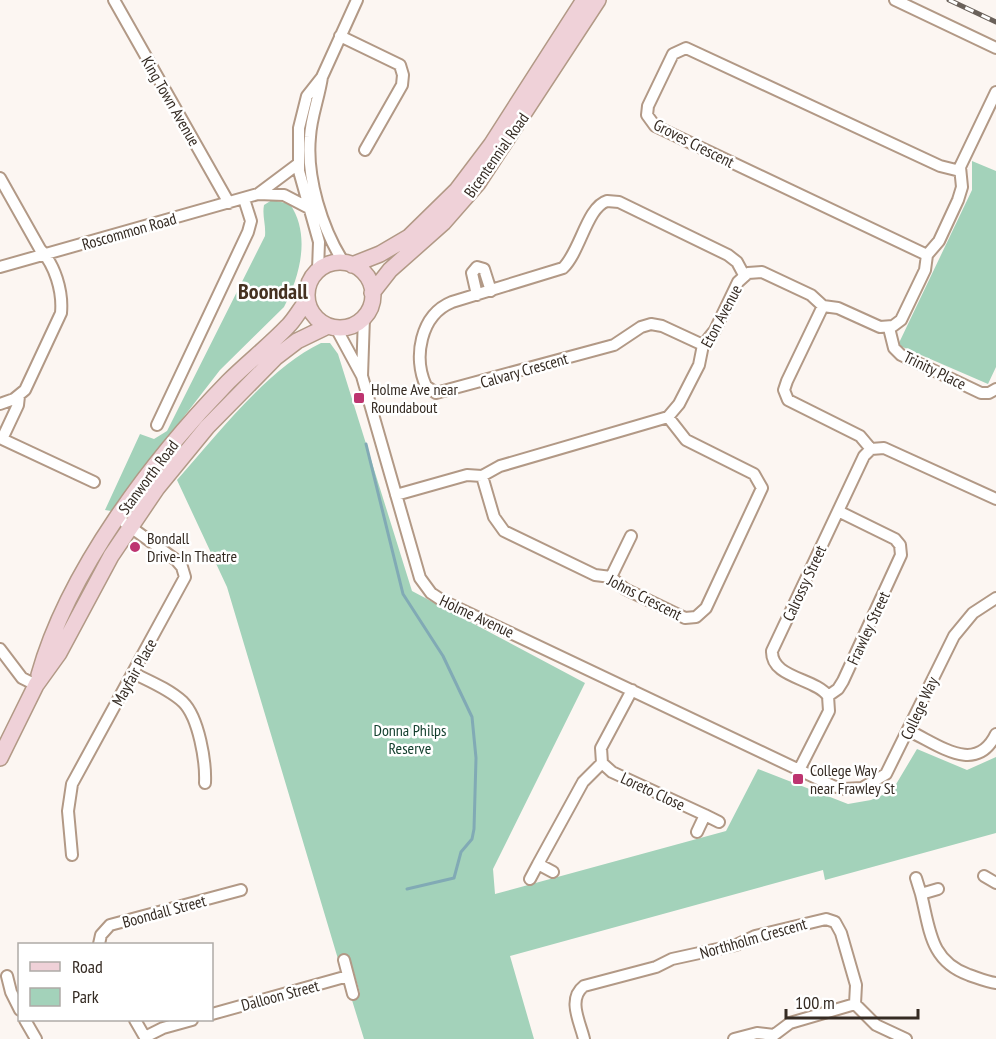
<svg xmlns="http://www.w3.org/2000/svg" width="996" height="1039" viewBox="0 0 996 1039" font-family="'PT Sans Narrow',sans-serif">
<style>
.green{fill:#a3d2ba}
.lines{fill:none;stroke-linecap:round;stroke-linejoin:round}
.stream{stroke:#81aab5;stroke-width:3}
.street-casing{stroke:#b29986;stroke-width:14}
.secondary-casing{stroke:#b29986;stroke-width:18}
.street{stroke:#fff;stroke-width:10}
.secondary{stroke:#efd1d8;stroke-width:15}
.rail-casing{stroke:#6a615a;stroke-width:5}
.rail{stroke:#fff;stroke-width:3;stroke-dasharray:9;stroke-linecap:butt}
.poi-dot{fill:#bd3470;stroke:#fff;stroke-width:2}
.labels{text-anchor:middle;dominant-baseline:central;stroke-width:5;stroke-linejoin:round;paint-order:stroke}
.street-label{font-size:16px;fill:#352b23;stroke:#fff}
.poi-label{font-size:16px;fill:#352b23;stroke:#fff;text-anchor:start}
.park-label{font-size:16px;fill:#113e2c;stroke:#fff}
.district-label{font-size:22px;font-weight:bold;fill:#453121;stroke:#fff}
</style>
<rect width="100%" height="100%" fill="#fcf6f2"/>
<path class="green" d="M972,161L996,171V367L988,384L898,345L972,190Z
M272,200L290,204C311,235 300,276 284,307L220,370L111,511L105,510L140,434L154,439L167,431L265,236C266,224 262,216 264,205Z
M321,343H330L338,354L412,591L585,683L493,869L495,894L726,831L758,769L848,804L871,800L892,791L917,749L967,770L996,757V833L825,880L823,870L510,956L534,1039H364L351,997L360,993L349,956L338,959L227,587L177,480C216,436 268,368 321,343Z"/>
<g class="lines">
<path class="stream" d="M366,444L403,594L443,656L472,717L476,758L474,829L472,839L461,852L454,878L407,889"/>
<defs>
<path id="street" d="M114,0L229,203
M895,0L996,48
M340,36L400,65L403,75L402,85L365,150
M322,77C319,98 311,117 310,137C306,177 322,229 344,263
M0,178L40,249C55,265 63,291 61,313L25,390L14,399L0,404
M258,194L298,164
M927,255L655,126L647,115L648,106L673,54L686,48L940,166L960,171
M0,267L258,194L284,195L309,208
M318,270L319,242L299,171V128L307,96L322,77L357,0
M477,295L472,273L477,267L484,269L491,291
M823,306L787,381L784,390L788,400L860,436L871,449L884,448L996,499
M336,328L362,376L420,578L431,593L443,601L833,786L844,789L862,788L886,774L954,636L973,613L996,598
M889,328L894,348L901,355L981,393H989L996,389
M703,345L662,326L651,324L641,327L614,345L436,393L426,386C413,358 420,315 452,302L563,268C580,252 587,207 607,201L619,202L728,255L737,262L744,275
M362,376L364,317
M157,425L248,232L251,221L244,199
M0,438L2,439L18,405L19,396
M2,439L94,482
M482,476L494,517L504,531L595,575L611,577L625,589L685,618L696,617L706,608L762,488L754,474L686,440L668,417
M396,495L467,475L482,476L500,466L668,417L679,404L699,365L703,345L715,330L738,282L748,273L762,272L811,295L823,306L838,308L880,327L893,326L901,320L925,270L927,255L939,241L958,200L962,187L960,167L996,92
M611,577L631,536
M0,649L22,678L36,685
M133,673C149,681 169,689 183,702C199,718 206,762 205,783
M828,696C815,678 771,678 772,651L864,456L871,449
M909,731C938,744 976,776 996,734
M602,763L612,772L705,815
M799,770L829,711L828,696L838,689L843,681L901,555L900,545L895,539L838,511
M697,832L705,815L719,822
M72,855L68,811L72,784L185,577L182,567L176,560L125,523
M538,864L583,782L602,763L601,748L632,690
M984,876L996,883
M916,878L921,894L938,889
M530,879L538,864L553,872
M921,894C930,930 930,961 969,975C978,978 987,982 996,983
M99,944L101,935L110,925L241,890
M344,960L353,994
M7,976L11,992L20,1010
M212,1014L348,976
M25,1020L36,1039
M135,1020L146,1039
M145,1037L163,1028L192,1020
M584,1039C580,1022 567,999 584,986L656,967L672,959L736,945L755,936L826,919L835,922L841,933L856,985L855,1004L876,1025L906,1039
M734,1039L757,1033L774,1035L790,1023L855,1004"/>
<path id="secondary" d="M307 295a33 33 0 1 1 66 0a33 33 0 1 1-66 0Z
M352,265L380,254L409,237L457,190L491,145L584,0
M372,293L390,270L443,223L478,183L598,0
M39,675C68,571 153,459 228,382C247,363 269,346 288,326C295,319 300,309 307,301
M0,758L36,685L59,653L111,556L157,488L207,427L276,357L297,341L328,326"/>
</defs>
<use href="#street" class="street-casing"/>
<use href="#secondary" class="secondary-casing"/>
<use href="#street" class="street"/>
<use href="#secondary" class="secondary"/>
<defs>
<path id="rail" d="M949,0L996,22"/>
</defs>
<use href="#rail" class="rail-casing"/>
<use href="#rail" class="rail"/>
</g>
<g class="poi-dot">
<rect x="353" y="392" width="12" height="12" rx="3"/>
<circle cx="135" cy="547" r="6"/>
<rect x="792" y="773" width="12" height="12" rx="3"/>
</g>
<g class="labels">
<g class="street-label">
<text transform="translate(171 101) rotate(60)">King Town Avenue</text>
<text transform="translate(694 143) rotate(27)">Groves Crescent</text>
<text transform="translate(496 155) rotate(-55)">Bicentennial Road</text>
<text transform="translate(129 231) rotate(-16)">Roscommon Road</text>
<text transform="translate(721 316) rotate(-62)">Eton Avenue</text>
<text transform="translate(524 370) rotate(-16)">Calvary Crescent</text>
<text transform="translate(935 370) rotate(26)">Trinity Place</text>
<text transform="translate(148 477) rotate(-53)">Stanworth Road</text>
<text transform="translate(804 583) rotate(-65)">Calrossy Street</text>
<text transform="translate(645 597) rotate(27)">Johns Crescent</text>
<text transform="translate(477 616) rotate(25)">Holme Avenue</text>
<text transform="translate(868 628) rotate(-65)">Frawley Street</text>
<text transform="translate(134 672) rotate(-61)">Mayfair Place</text>
<text transform="translate(919 708) rotate(-65)">College Way</text>
<text transform="translate(653 791) rotate(25)">Loreto Close</text>
<text transform="translate(164 911) rotate(-15)">Boondall Street</text>
<text transform="translate(753 938) rotate(-16)">Northholm Crescent</text>
<text transform="translate(280 995) rotate(-15)">Dalloon Street</text>
</g>
<g class="poi-label">
<text x="371" y="389">Holme Ave near<tspan x="371" dy="18">Roundabout</tspan></text>
<text x="147" y="538">Bondall<tspan x="147" dy="18">Drive-In Theatre</tspan></text>
<text x="810" y="770">College Way<tspan x="810" dy="18">near Frawley St</tspan></text>
</g>
<g class="park-label">
<text x="410" y="730">Donna Philps<tspan x="410" dy="18">Reserve</tspan></text>
</g>
<g class="district-label">
<text x="273" y="291">Boondall</text>
</g>
</g>
<rect x="18" y="943" width="195" height="78" fill="#ffffff" stroke="#aeaaa7" stroke-width="1.5"/>
<rect x="30" y="962" width="30" height="9" fill="#efd1d8" stroke="#aeaaa7" stroke-width="1.5"/>
<text x="72" y="973" font-size="18" fill="#352b23">Road</text>
<rect x="30" y="988" width="30" height="18" fill="#a3d2ba" stroke="#aeaaa7" stroke-width="1.5"/>
<text x="72" y="1003" font-size="18" fill="#352b23">Park</text>
<path d="M786 1009v9h132v-9" fill="none" stroke="#352b23" stroke-width="3"/>
<text x="795" y="1009" font-size="18" fill="#352b23" stroke="#ffffff" stroke-width="4.5" paint-order="stroke">100 m</text>
</svg>
